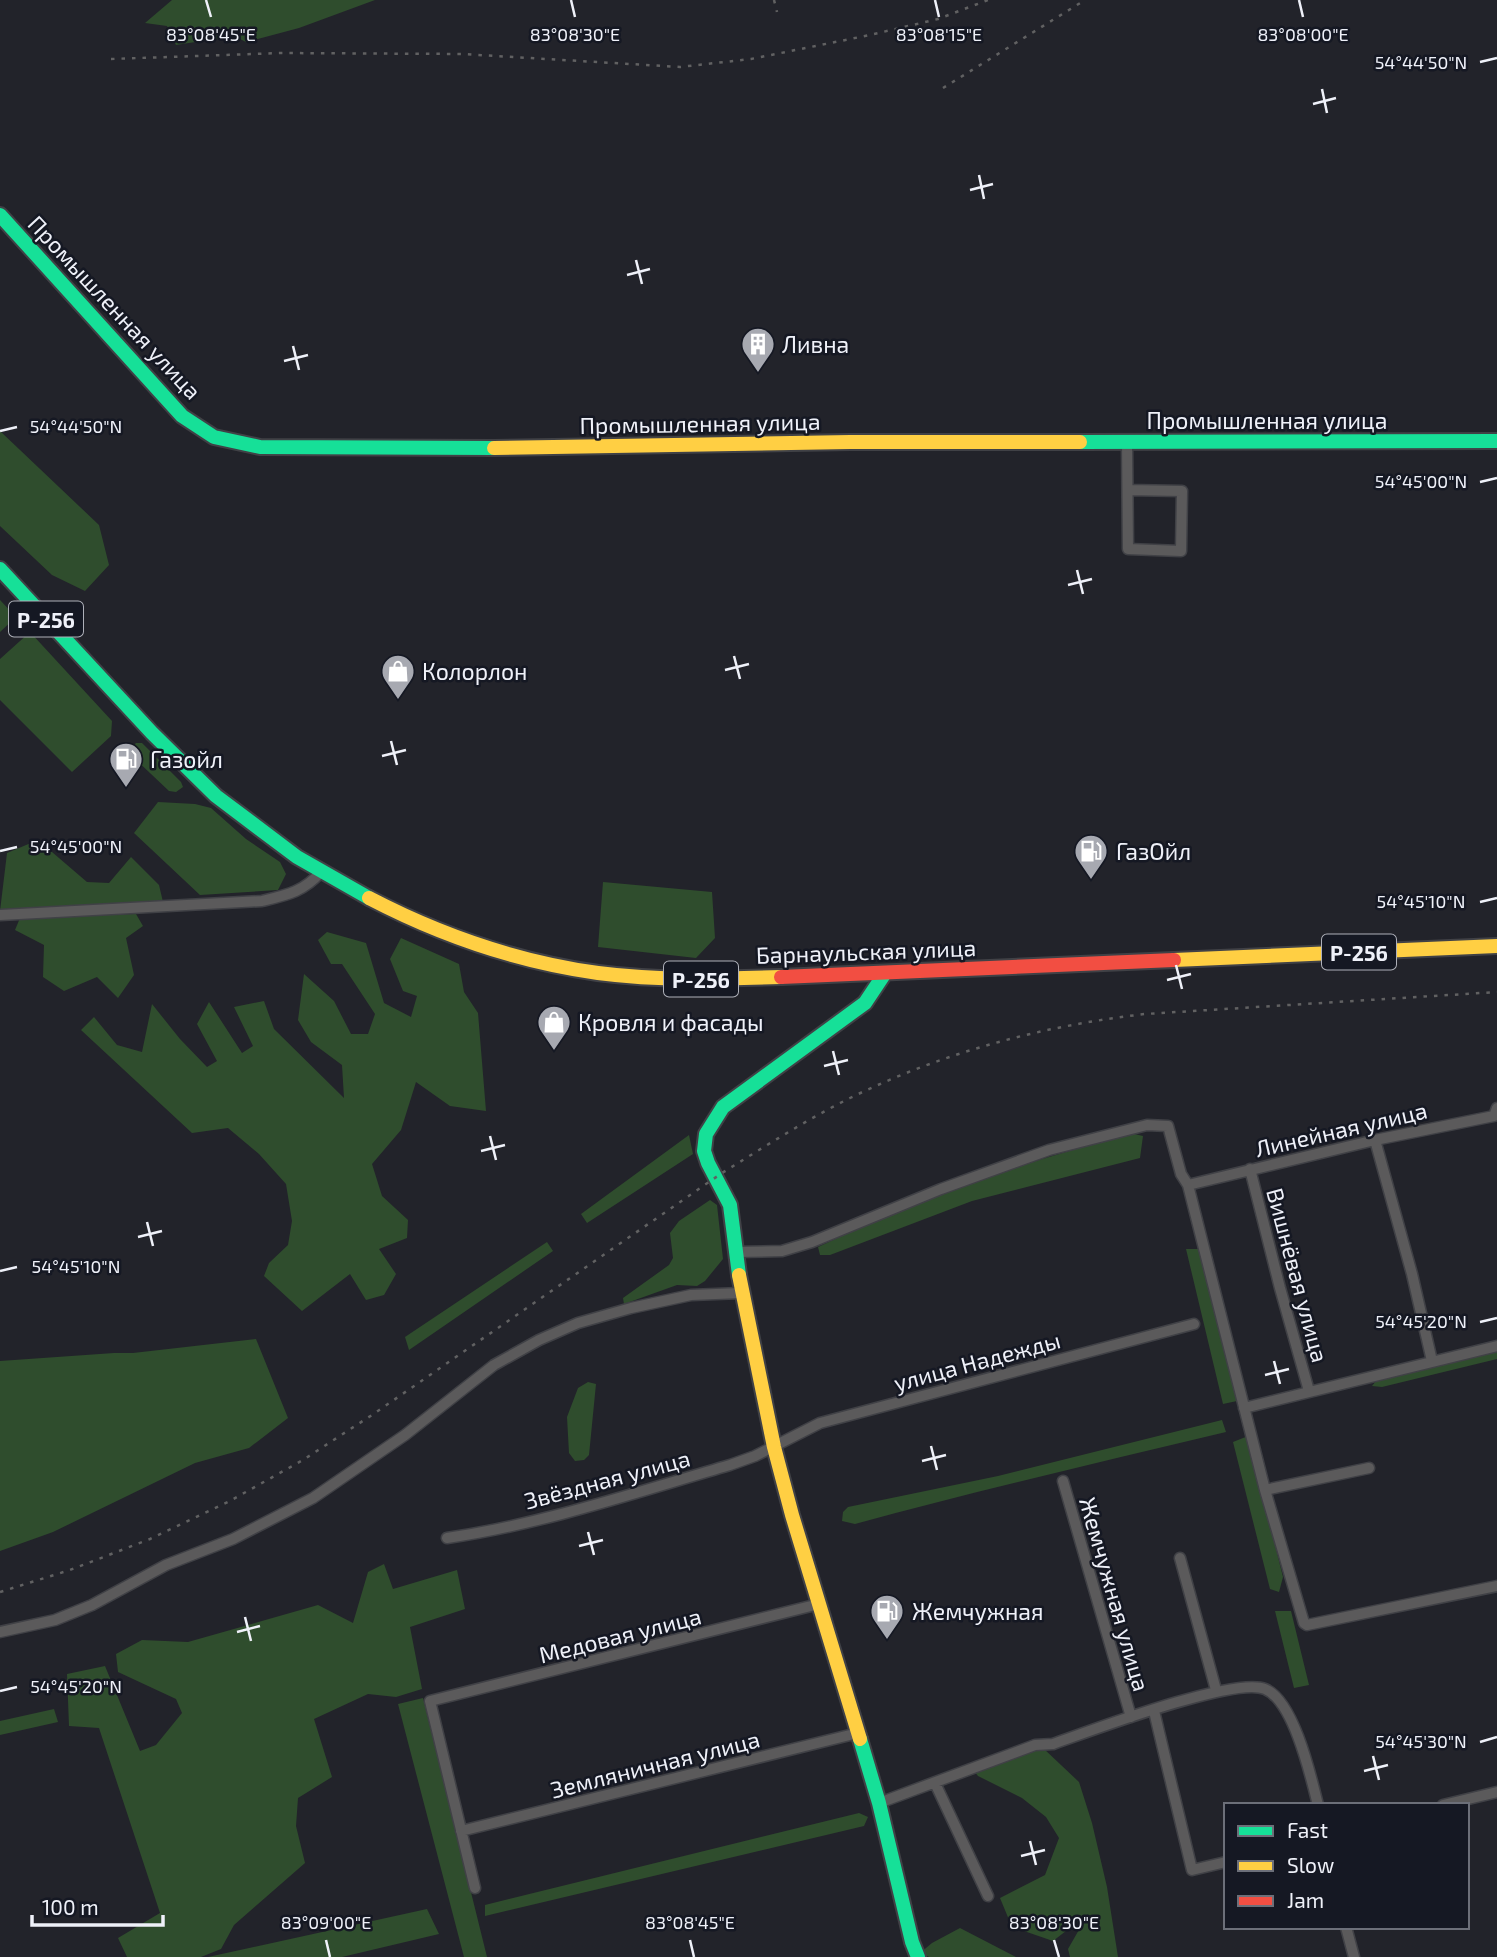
<svg xmlns="http://www.w3.org/2000/svg" width="1497" height="1957" viewBox="0 0 1497 1957" font-family="'Exo 2',sans-serif">
<style>
.green{fill:#2f4d2d}
.lines{fill:none;stroke-linecap:round;stroke-linejoin:round}
.street-casing{stroke:#404146;stroke-width:13}
.fast-casing{stroke:#404146;stroke-width:18}
.slow-casing{stroke:#404146;stroke-width:18}
.jam-casing{stroke:#404146;stroke-width:18}
.street{stroke:#5b5a5b;stroke-width:10}
.fast{stroke:#16e098;stroke-width:14}
.slow{stroke:#ffcf43;stroke-width:14}
.jam{stroke:#f24e42;stroke-width:14}
.rail{stroke:#616162;stroke-width:2.5;stroke-dasharray:3.5 7;stroke-linecap:butt}
.ticks{fill:none;stroke:#eff1f9;stroke-width:2.5}
.labels{text-anchor:middle;dominant-baseline:central;stroke-width:5;stroke-linejoin:round;paint-order:stroke}
.shield{fill:#151823;stroke:#aeb0b9;stroke-width:2}
.shield-label{font-size:21px;font-weight:bold;fill:#eff1f9}
.street-label{font-size:23px;fill:#eff1f9;stroke:#151823}
.poi-label{font-size:23px;fill:#eff1f9;stroke:#151823;text-anchor:start}
.ticks-label{font-size:18px;text-anchor:middle;fill:#eff1f9;stroke:#151823;stroke-width:5;stroke-linejoin:round;paint-order:stroke}
</style>
<rect width="100%" height="100%" fill="#22232a"/>
<path class="green" d="M172,0H375L299,28L246,42L234,36L176,45L167,26L145,23Z
M0,431L99,525L109,565L85,591L52,575L0,526Z
M0,600L16,617L0,632Z
M30,632L112,721L111,736L72,772L0,700V659Z
M136,743H142L181,782L183,787L176,792L169,791L132,756L129,750Z
M158,802L195,804L211,808L246,839L280,862L286,874L278,890L200,895L134,833Z
M38,840L87,882L109,883L131,857L159,885L163,902L0,911L7,853Z
M603,882L712,892L715,938L696,958L598,947Z
M136,914L143,926L126,938L134,975L118,998L97,977L64,991L43,977L44,945L15,930L20,918Z
M327,932L366,943L384,1003L411,1017L417,996L403,991L390,959L401,938L459,964L464,992L478,1013L486,1111L450,1106L416,1082L401,1130L372,1164L382,1196L408,1220L407,1238L379,1249L396,1274L384,1295L366,1300L350,1274L302,1311L264,1276L269,1263L288,1245L292,1221L286,1184L259,1154L228,1128L192,1133L81,1030L94,1017L117,1045L142,1052L152,1004L180,1039L207,1067L217,1061L197,1024L209,1002L242,1053L253,1046L234,1007L264,1001L274,1029L344,1098L342,1065L311,1042L298,1020L304,974L334,1001L351,1034H368L375,1014L342,964H331L318,940Z
M1130,1133L1143,1136L1140,1158L972,1201L830,1255H820L818,1247L948,1187Z
M689,1135L693,1154L587,1223L581,1214Z
M710,1200L717,1205L723,1259L705,1281L697,1286L677,1285L624,1304L623,1298L669,1265L673,1258L670,1233L679,1221Z
M547,1242L553,1251L409,1350L405,1337Z
M1186,1249H1199L1237,1401L1223,1404Z
M256,1339L288,1418L249,1448L195,1463L53,1532L0,1551V1361L114,1353H133Z
M1497,1351V1359L1382,1387L1372,1386L1376,1381Z
M588,1382L596,1384L589,1455L584,1460L575,1461L569,1453L567,1417L578,1388Z
M1222,1420L1226,1432C1102,1462 978,1490 855,1524L842,1521L843,1512L848,1507L998,1476Z
M1248,1436L1283,1577L1279,1592L1270,1589L1233,1442Z
M384,1564L393,1589L457,1570L465,1609L410,1627L422,1689L396,1697L368,1694L314,1719L332,1777L298,1798L296,1826L305,1863L234,1925L221,1949L201,1957H127L118,1938L160,1913L99,1728L69,1726L67,1674L105,1666L140,1751L156,1745L182,1713L176,1699L118,1672L116,1654L142,1640L188,1642L318,1605L353,1623L368,1572Z
M1275,1611H1291L1309,1685L1294,1688Z
M423,1698L487,1957H464L398,1704Z
M54,1709L58,1722L0,1735V1721Z
M1043,1748L1079,1782L1092,1823L1107,1887L1118,1957H1070L1068,1949L1088,1914L1053,1941L1012,1927L1000,1898L1045,1875L1059,1838L1046,1817L1022,1798L978,1776L974,1771L996,1762Z
M859,1813L868,1817L864,1826L485,1916V1905Z
M427,1909L439,1934L342,1957H208Z
M960,1928L1016,1957H929L920,1953L932,1943Z"/>
<g class="lines">
<defs>
<path id="street" d="M1127,443L1128,549L1181,551L1182,491L1128,490
M0,915L262,901C287,895 303,892 321,872
M1375,1140L1412,1274L1432,1361
M1250,1169L1280,1288L1309,1391
M1188,1185L1375,1140L1494,1116L1497,1108
M736,1252L782,1251L812,1242L941,1189L1049,1150L1147,1125L1168,1126L1181,1174L1188,1185L1265,1490L1304,1623L1307,1625L1497,1586
M1244,1408L1497,1346
M1063,1481L1131,1717
M1265,1490L1369,1468
M447,1538C543,1524 637,1492 730,1465L755,1456L820,1423L1194,1324
M1180,1558L1216,1690
M0,1632L55,1620L92,1605L166,1565L233,1539L313,1498L405,1435L494,1365L539,1340L578,1323L631,1308L691,1295L741,1293
M1154,1711L1192,1870L1226,1862
M935,1783L988,1896
M879,1803L1035,1745L1053,1744C1090,1731 1235,1676 1265,1689C1294,1701 1311,1777 1318,1805
M1443,1805L1497,1792
M461,1831L858,1733
M475,1888L430,1701L819,1604
M1346,1927L1354,1957"/>
<path id="fast" d="M0,215L182,416L214,437L260,447L494,448
M1080,442L1497,441
M0,569L152,733L216,796L297,857L369,898
M739,1275L730,1205L708,1163L704,1151L706,1134L723,1107L865,1003L885,973
M860,1739L879,1803L912,1942L918,1957"/>
<path id="slow" d="M494,448L850,442H1080
M369,898C440,935 519,962 598,973C659,981 720,979 781,977
M1174,960L1497,946
M739,1275L774,1447L792,1515L860,1739"/>
<path id="jam" d="M781,977L1174,960"/>
</defs>
<use href="#street" class="street-casing"/>
<use href="#fast" class="fast-casing"/>
<use href="#slow" class="slow-casing"/>
<use href="#jam" class="jam-casing"/>
<use href="#street" class="street"/>
<use href="#fast" class="fast"/>
<use href="#slow" class="slow"/>
<use href="#jam" class="jam"/>
<path class="rail" d="M774,0L777,12
M111,59L279,53L463,54L680,67L751,59L870,35L938,19L988,0
M943,88L1085,0
M0,1592L70,1570L150,1539L228,1502L303,1460L375,1413L722,1173C764,1147 806,1120 850,1098C944,1052 1042,1026 1145,1014L1497,992"/>
</g>
<path class="ticks" d="M206,0L211,17M571,0L575,17M935,0L939,17M1299,0L1303,17M1480,62L1497,58M1322,89L1327,113M1313,104L1336,98M979,175L984,199M970,190L993,184M636,260L642,284M627,275L650,269M293,346L299,370M284,361L308,355M0,431L17,427M1480,482L1497,478M1077,570L1083,594M1068,585L1092,579M734,656L740,679M725,670L749,664M391,741L397,765M382,756L406,750M0,851L17,847M1480,902L1497,898M1176,965L1182,989M1167,980L1191,974M833,1051L839,1075M824,1066L848,1060M490,1136L496,1160M481,1151L505,1145M147,1222L153,1246M138,1237L162,1231M0,1271L17,1267M1480,1322L1497,1318M1274,1361L1280,1384M1265,1375L1289,1369M931,1446L937,1470M922,1461L946,1455M588,1532L594,1555M579,1546L603,1540M245,1617L251,1641M237,1632L260,1626M0,1691L17,1687M1480,1742L1497,1737M1373,1756L1379,1780M1364,1771L1388,1765M1030,1841L1036,1865M1021,1856L1045,1850M326,1940L330,1957M690,1940L694,1957M1054,1940L1059,1957"/>
<defs>
<symbol id="building-pin" viewBox="-11 -11 22 30"><path d="M0 17L-7.5 6A9.5 9.5 0 1 1 7.5 6Z" fill="#a7a9b1" stroke="#151823"/><path d="M-4-6H4V6H1V3H-1V6H-4ZM-2.5-4.3h1.7v1.8h-1.7ZM.8-4.3h1.7v1.8H.8ZM-2.5-1h1.7V.8h-1.7ZM.8-1h1.7V.8H.8Z" fill="#fff"/></symbol>
<symbol id="shop-pin" viewBox="-11 -11 22 30"><path d="M0 17L-7.5 6A9.5 9.5 0 1 1 7.5 6Z" fill="#a7a9b1" stroke="#151823"/><path d="M-5-2.5h2.3a2.7 3.5 0 0 1 5.4 0H5L5.5 6h-11ZM-1.5-2.5h3a1.5 2.3 0 0 0-3 0Z" fill="#fff"/></symbol>
<symbol id="fuel-pin" viewBox="-11 -11 22 30"><path d="M0 17L-7.5 6A9.5 9.5 0 1 1 7.5 6Z" fill="#a7a9b1" stroke="#151823"/><path d="M-5.5-6h7V0h2V4h1.3V-2.5L3-4.5l.8-.8L6-3V5H2.5V1h-1V6h-7ZM-4.2-4.7v3.2H.2V-4.7Z" fill="#fff"/></symbol>
</defs>
<g fill-rule="evenodd">
<use href="#building-pin" x="739" y="325" width="38" height="52"/>
<use href="#shop-pin" x="379" y="652" width="38" height="52"/>
<use href="#fuel-pin" x="107" y="740" width="38" height="52"/>
<use href="#fuel-pin" x="1072" y="832" width="38" height="52"/>
<use href="#shop-pin" x="535" y="1003" width="38" height="52"/>
<use href="#fuel-pin" x="868" y="1592" width="38" height="52"/>
</g>
<g class="labels">
<g class="shield">
<rect x="9" y="601.5" width="74" height="35" rx="5"/>
<rect x="1322" y="934.5" width="74" height="35" rx="5"/>
<rect x="664" y="961.5" width="74" height="35" rx="5"/>
</g>
<g class="shield-label">
<text x="46" y="619">Р-256</text>
<text x="1359" y="952">Р-256</text>
<text x="701" y="979">Р-256</text>
</g>
<g class="street-label">
<text transform="translate(115 307) rotate(47)">Промышленная улица</text>
<text x="1267" y="420">Промышленная улица</text>
<text transform="translate(700 423) rotate(-1)">Промышленная улица</text>
<text transform="translate(866 951) rotate(-2)">Барнаульская улица</text>
<text transform="translate(1341 1129) rotate(-13)">Линейная улица</text>
<text transform="translate(1298 1275) rotate(75)">Вишнёвая улица</text>
<text transform="translate(977 1361) rotate(-15)">улица Надежды</text>
<text transform="translate(607 1479) rotate(-15)">Звёздная улица</text>
<text transform="translate(1115 1594) rotate(74)">Жемчужная улица</text>
<text transform="translate(620 1635) rotate(-14)">Медовая улица</text>
<text transform="translate(655 1764) rotate(-14)">Земляничная улица</text>
</g>
<g class="poi-label">
<text x="782" y="344">Ливна</text>
<text x="422" y="671">Колорлон</text>
<text x="150" y="759">Газойл</text>
<text x="1116" y="851">ГазОйл</text>
<text x="578" y="1022">Кровля и фасады</text>
<text x="912" y="1611">Жемчужная</text>
</g>
</g>
<g class="ticks-label">
<text x="211" y="41">83°08'45"E</text>
<text x="575" y="41">83°08'30"E</text>
<text x="939" y="41">83°08'15"E</text>
<text x="1303" y="41">83°08'00"E</text>
<text x="1421" y="69">54°44'50"N</text>
<text x="76" y="433">54°44'50"N</text>
<text x="1421" y="488">54°45'00"N</text>
<text x="76" y="853">54°45'00"N</text>
<text x="1421" y="908">54°45'10"N</text>
<text x="76" y="1273">54°45'10"N</text>
<text x="1421" y="1328">54°45'20"N</text>
<text x="76" y="1693">54°45'20"N</text>
<text x="1421" y="1748">54°45'30"N</text>
<text x="326" y="1929">83°09'00"E</text>
<text x="690" y="1929">83°08'45"E</text>
<text x="1054" y="1929">83°08'30"E</text>
</g>
<rect x="1224" y="1803" width="245" height="126" fill="#151823" stroke="#6c6f79" stroke-width="2"/>
<rect x="1238" y="1826" width="35" height="10" fill="#16e098" stroke="#6c6f79" stroke-width="2"/>
<text x="1287" y="1838" font-size="21" fill="#eff1f9">Fast</text>
<rect x="1238" y="1861" width="35" height="10" fill="#ffcf43" stroke="#6c6f79" stroke-width="2"/>
<text x="1287" y="1873" font-size="21" fill="#eff1f9">Slow</text>
<rect x="1238" y="1896" width="35" height="10" fill="#f24e42" stroke="#6c6f79" stroke-width="2"/>
<text x="1287" y="1908" font-size="21" fill="#eff1f9">Jam</text>
<path d="M32 1915v10h131v-10" fill="none" stroke="#eff1f9" stroke-width="3.5"/>
<text x="42" y="1915" font-size="21" fill="#eff1f9" stroke="#151823" stroke-width="5" paint-order="stroke">100 m</text>
</svg>
